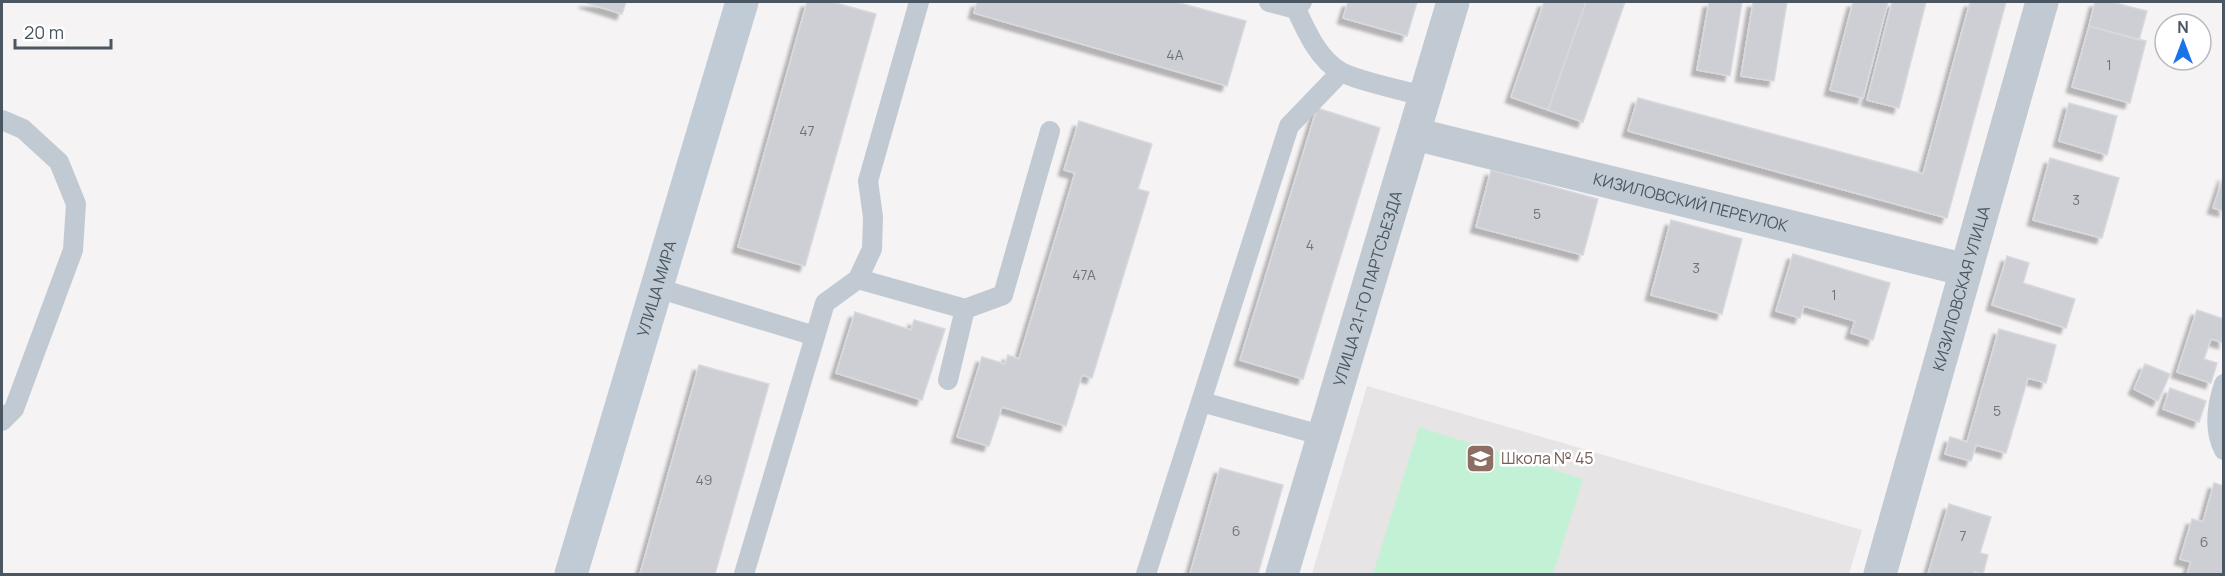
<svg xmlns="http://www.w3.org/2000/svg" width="2225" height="576" viewBox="0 0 2225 576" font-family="Manrope,sans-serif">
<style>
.education{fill:#e6e4e5}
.green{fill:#c3f1d5}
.building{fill:#cdcfd5;stroke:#d7d9de;stroke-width:1.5;filter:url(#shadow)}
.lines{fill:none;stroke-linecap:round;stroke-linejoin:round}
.lane{stroke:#c1cad2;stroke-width:20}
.street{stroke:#c1cad2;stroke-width:33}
.secondary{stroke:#c1cbd6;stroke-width:33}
.labels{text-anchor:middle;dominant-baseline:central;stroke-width:5;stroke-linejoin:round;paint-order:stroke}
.number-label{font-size:14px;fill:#6b747e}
.street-label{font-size:16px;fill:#4a5661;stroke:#fff}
.education-label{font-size:16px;fill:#785e54;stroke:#fff;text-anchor:start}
</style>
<defs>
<filter id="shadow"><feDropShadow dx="-5.5" dy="5.5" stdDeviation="1.5" flood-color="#0004"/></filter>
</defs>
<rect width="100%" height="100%" fill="#f5f3f3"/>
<path class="education" d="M1367,386L1862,530L1849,574H1312Z"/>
<path class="green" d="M1419,427L1583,479L1553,574H1373Z"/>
<path class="building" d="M584,2H626L622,14Z
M807,2H832L876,14L805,266L738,247Z
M977,2H1176L1246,21L1227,86L974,13Z
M1348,2H1417L1407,36L1343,18Z
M1544,2H1586L1548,110L1511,97Z
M1586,2H1625L1583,122L1548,110Z
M1709,2H1742L1730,76L1697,70Z
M1753,2H1787L1774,81L1741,76Z
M1853,2H1888L1863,98L1830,90Z
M1892,2H1926L1899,108L1867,100Z
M1970,2H2006L1947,218L1628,131L1638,98L1923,174Z
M2095,2H2111L2147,11L2139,40L2089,26Z
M2089,26L2146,41L2130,103L2072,87Z
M2069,103L2117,116L2107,155L2059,141Z
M1317,108L1380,128L1303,379L1240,360Z
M1079,121L1152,144L1138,189L1149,192L1092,378L1082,375L1066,426L1002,407L989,446L957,437L982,357L1005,364L1008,355L1019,359L1075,173L1064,170Z
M2050,158L2119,178L2102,238L2033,220Z
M1491,170L1598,199L1583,255L1476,227Z
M2224,175V211L2213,208Z
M1671,220L1742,239L1722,314L1651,295Z
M1793,254L1890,283L1873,340L1851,333L1855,321L1804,306L1800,318L1776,311Z
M2007,256L2029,263L2023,283L2075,299L2066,328L1992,305Z
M2197,310L2224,319V343L2211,339L2204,359L2217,363L2211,383L2177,372Z
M855,312L911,330L914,320L945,329L922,400L836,373Z
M1999,329L2056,345L2046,383L2028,378L2006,453L1976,445L1971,461L1945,454L1950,437L1967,442Z
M2145,364L2170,374L2158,401L2134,389Z
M699,365L769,384L715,574H640Z
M2170,388L2206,401L2199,422L2163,409Z
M1220,468L1283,485L1258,574H1190Z
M2214,483L2224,486V574H2187L2191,562L2180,559L2192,519L2203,522Z
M1949,504L1991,517L1980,553L1988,555L1983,574L1974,571V574H1928Z"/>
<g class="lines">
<path class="lane" d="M1269,2L1296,9
M1302,2L1296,9C1306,31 1319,60 1341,72C1360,82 1404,90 1426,97
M2,120L23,129L59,162L76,204L73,250L14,409L2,421
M858,279L965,309L948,380
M657,288L815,336
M965,309L1003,295L1050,131
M2224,384C2217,405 2213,429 2224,450
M1202,402L1324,436
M744,574L825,303L858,279L872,249L873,217L868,181L919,2
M1146,574L1289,126L1341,72"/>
<g class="street">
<path id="s1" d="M1415,134L1966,270"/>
<path id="s2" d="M1282,574L1453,2"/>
<path id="s3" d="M1880,574L2042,2"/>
</g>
<path class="secondary" id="s4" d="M571,574L742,2"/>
</g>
<defs>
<symbol id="school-square" viewBox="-11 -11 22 22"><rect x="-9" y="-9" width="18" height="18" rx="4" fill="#8d6e63" stroke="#fff"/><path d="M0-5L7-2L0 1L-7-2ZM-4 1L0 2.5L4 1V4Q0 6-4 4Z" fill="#fff"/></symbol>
</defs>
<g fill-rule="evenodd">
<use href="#school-square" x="1464" y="442" width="33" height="33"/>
</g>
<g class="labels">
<g class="number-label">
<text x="1175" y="54">4А</text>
<text x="2109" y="64">1</text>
<text x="807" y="130">47</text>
<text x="2076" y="199">3</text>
<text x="1537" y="213">5</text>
<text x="1310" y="244">4</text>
<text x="1696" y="267">3</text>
<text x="1084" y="274">47А</text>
<text x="1834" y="294">1</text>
<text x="1997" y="410">5</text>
<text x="704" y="479">49</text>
<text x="1236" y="530">6</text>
<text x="1963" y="535">7</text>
<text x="2204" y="541">6</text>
</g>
<g class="street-label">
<text stroke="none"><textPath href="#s1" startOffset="284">КИЗИЛОВСКИЙ ПЕРЕУЛОК</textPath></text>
<text stroke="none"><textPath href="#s4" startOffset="298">УЛИЦА МИРА</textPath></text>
<text stroke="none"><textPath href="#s2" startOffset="298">УЛИЦА 21-ГО ПАРТСЪЕЗДА</textPath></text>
<text stroke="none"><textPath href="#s3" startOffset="297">КИЗИЛОВСКАЯ УЛИЦА</textPath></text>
</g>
<g class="education-label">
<text x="1501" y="458">Школа № 45</text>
</g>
</g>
<rect width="2225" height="576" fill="none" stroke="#4a5661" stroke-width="6"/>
<g transform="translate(2183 42)"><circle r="28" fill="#ffffff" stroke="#b7bbc0" stroke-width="1.5"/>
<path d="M0-4.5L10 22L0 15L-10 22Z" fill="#1a73e8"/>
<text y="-9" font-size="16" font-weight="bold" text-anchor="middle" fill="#4a5661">N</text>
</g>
<path d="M15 39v9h96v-9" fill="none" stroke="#4a5661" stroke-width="3"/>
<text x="24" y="39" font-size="18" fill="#4a5661" stroke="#ffffff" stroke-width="4.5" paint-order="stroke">20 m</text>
</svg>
